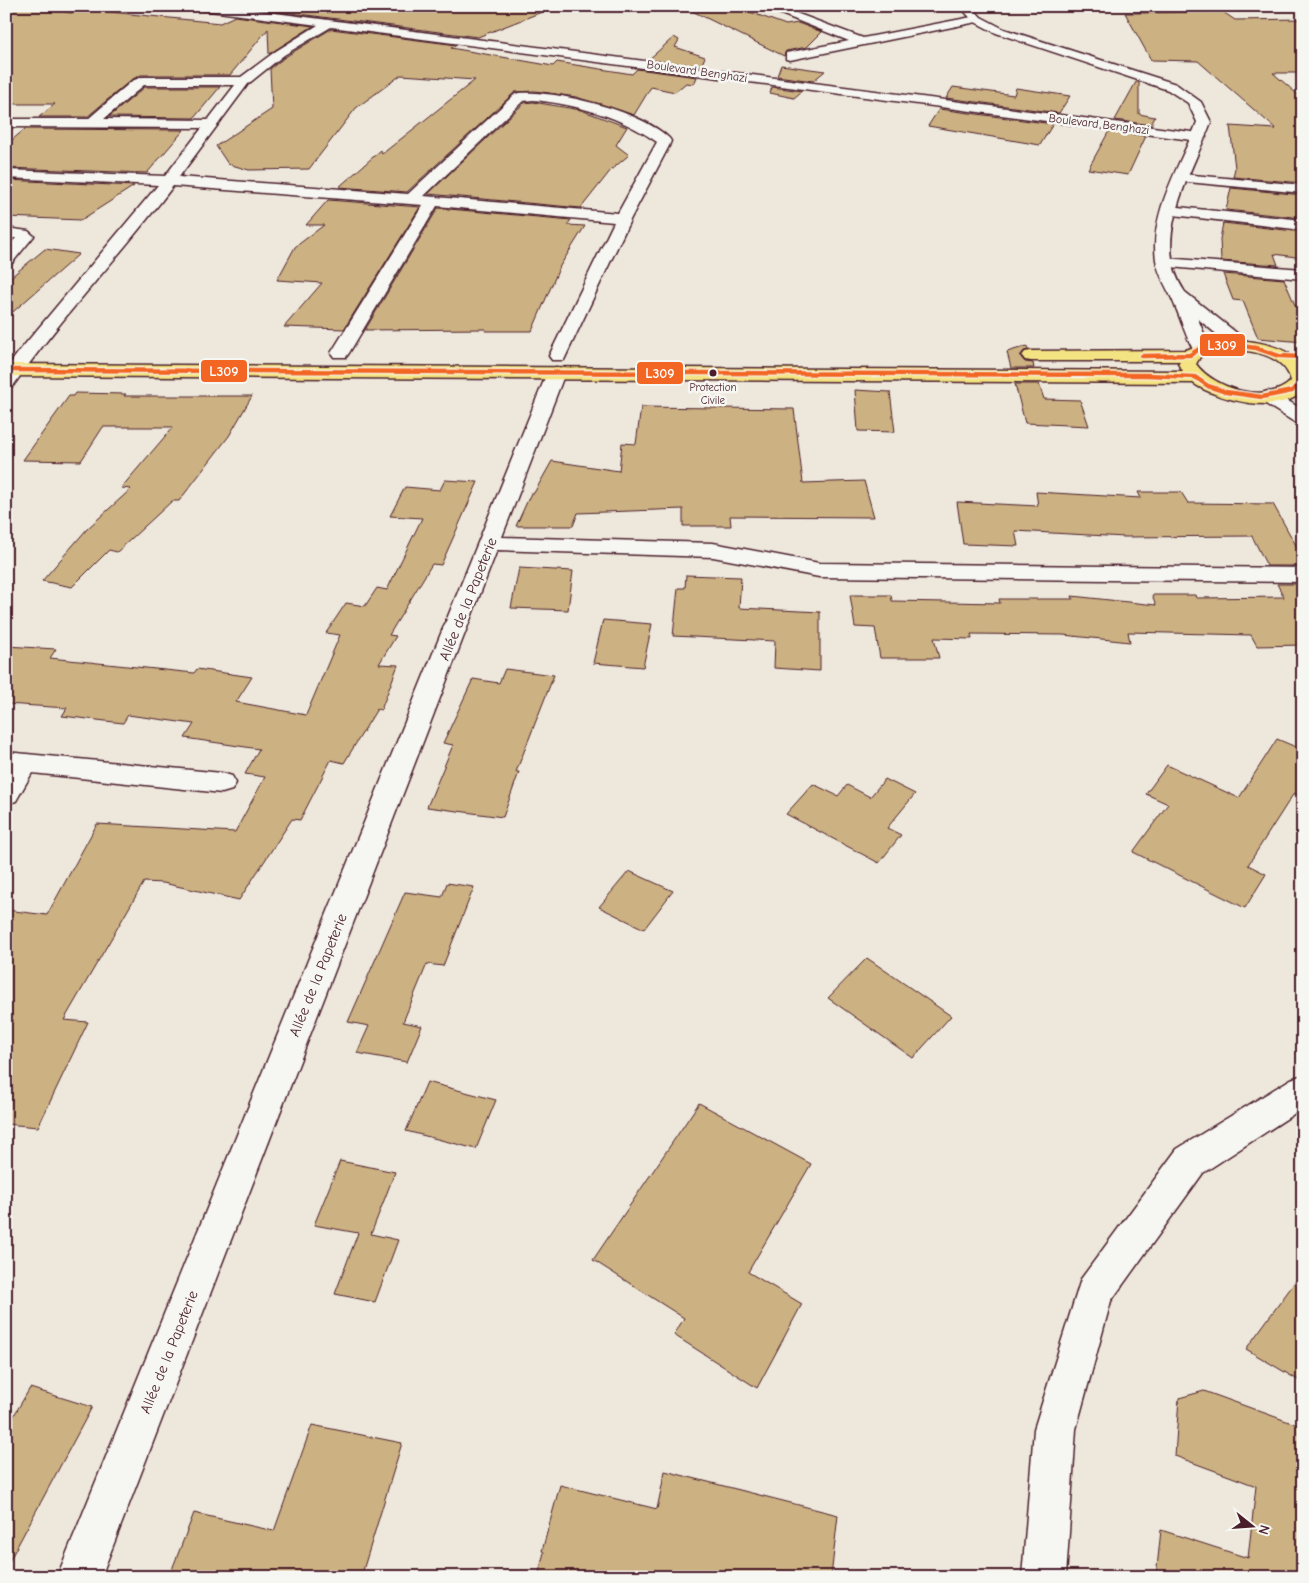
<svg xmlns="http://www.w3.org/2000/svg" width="1309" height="1583" viewBox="0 0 1309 1583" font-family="'Comic Neue',sans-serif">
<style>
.building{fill:#ccb182;stroke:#4a1f2b}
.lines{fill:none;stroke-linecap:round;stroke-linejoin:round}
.street-casing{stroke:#4a1f2b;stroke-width:3}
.secondary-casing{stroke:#4a1f2b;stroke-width:3}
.primary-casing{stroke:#4a1f2b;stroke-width:3}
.street{fill:#f6f6f2;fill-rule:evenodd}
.secondary{fill:#f6f6f2;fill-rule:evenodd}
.primary{fill:#f4e382;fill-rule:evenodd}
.bus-1-casing{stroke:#f6f6f2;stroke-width:7}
.bus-1{stroke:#f26522;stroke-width:4.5}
.bus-dot{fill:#4a1f2b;stroke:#f6f6f2;stroke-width:2}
.labels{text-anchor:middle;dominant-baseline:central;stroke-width:5;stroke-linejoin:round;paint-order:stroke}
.far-bus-label{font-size:11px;fill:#4a1f2b;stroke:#f6f6f2}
.far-street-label{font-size:12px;fill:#4a1f2b;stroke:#f6f6f2}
.street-label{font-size:15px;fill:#4a1f2b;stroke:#f6f6f2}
.line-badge{stroke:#f6f6f2;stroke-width:2}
.badge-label{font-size:14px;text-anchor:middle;font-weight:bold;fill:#fff}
</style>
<rect width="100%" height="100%" fill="#eee8dc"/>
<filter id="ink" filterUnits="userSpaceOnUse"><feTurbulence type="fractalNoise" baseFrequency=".02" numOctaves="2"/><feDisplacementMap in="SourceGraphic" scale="10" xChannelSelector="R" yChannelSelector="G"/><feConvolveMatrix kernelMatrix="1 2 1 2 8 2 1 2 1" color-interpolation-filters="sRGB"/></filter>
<g filter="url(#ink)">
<path class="building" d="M6,6H29L71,13L80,9L220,23L235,16L313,26L269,54L268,29L230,75H141L131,80L87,117H39L55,104H6Z
M256,6H552V8L478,37L252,8Z
M691,6H733L786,25L798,23L822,32L807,47L786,51L784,56L690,10Z
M1223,12L1235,20L1303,19V73H1273L1303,99V183L1233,177L1235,168L1230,126L1276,129L1198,61L1151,60L1125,13Z
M331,29L457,45L451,48L553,66L557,62L632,74L637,69L697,77L694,84L686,83L675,92L651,87L634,115L576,97L535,91L515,92L407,192L339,187L381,150L382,154L475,80L401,75L356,108L309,169L249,170L228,164L216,146L272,109L270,69L285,57Z
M674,37L679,40L675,47L705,57L701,66L648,60Z
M781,65L825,71L813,81L777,76Z
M1136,82H1139V114L1155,117L1151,125L1115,120Z
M145,87H220L194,118L109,117Z
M772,87L802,91L794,98L770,93Z
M953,87L1014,95L1016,88L1070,96L1059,113L946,98Z
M533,102L581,110L627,127L616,145L629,155L611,170L581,208L428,194L524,103Z
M939,109L1053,124L1040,145L928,126Z
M25,129L184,130L147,173L6,168V145Z
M1109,131L1146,136L1128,175L1088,169Z
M6,180L134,186L81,220L6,217Z
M1231,188L1303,195V218L1226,210Z
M328,200L420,207L344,329L284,327L322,283L277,280L295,247L324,225H306Z
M438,208L571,220L567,225L585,226L560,266L532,331H485L486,329L365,330Z
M1223,223L1303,232V258L1274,254L1278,265L1221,261L1220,239Z
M45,249L79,254L6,318V281Z
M1223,274L1284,279L1303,324V342L1258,338L1243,301L1233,300Z
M1027,346L1028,350L1024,351L1020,356L1025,362L1033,363L1034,368H1011L1007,352Z
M1015,384H1039L1044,399L1080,400L1089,426L1025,423Z
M855,390L890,392L895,432L858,431Z
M75,393L126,394L124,396H252L229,436L179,501H172L117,552L109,550L72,587L42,581L87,529L131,489L121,488L173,427H103L81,461L23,460L69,396H73Z
M641,407L794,409L803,483L864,481L874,517L730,516L731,526H683V509L578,513L573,526H516L531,493H534L552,461L619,471L622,443L636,444Z
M445,480L478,482L441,565L432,564L389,635L396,636L379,664L398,665L381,710L377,709L344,763L331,760L300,820L292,819L239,900L163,883L144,882L64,1020L88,1022L38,1127L6,1124V910L47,915L97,824L235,832L265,777L245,774L259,749L185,738L194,724L128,715L123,723L62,716L67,708L6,704V646L56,649L50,658L194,673L197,669L252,677L236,702L306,715L340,635L326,633L346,603L365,606L377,588L387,590L422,518L390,516L405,487L440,490Z
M1036,492L1141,498L1138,492H1181L1188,503L1273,504L1303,558V566H1267L1252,536L1125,537L1015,531L1018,546L963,544L957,502L1038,506Z
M519,568L573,571L568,610L511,608Z
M686,575L741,577L739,608L820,612V671L774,668L775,641L673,636L678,588H685Z
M1277,584H1303V645L1257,646L1251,635L1128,632L1130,642L1063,635L971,634L972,639L934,638L939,658H880L875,628L855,627L850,595H891L892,601L1000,603L999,599H1073L1072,596L1156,605L1152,595H1195L1196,598L1284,597Z
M603,620L652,624L643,667L593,663Z
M505,669L554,675L516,772H519L503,817L427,807L453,745L443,743L473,679L499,683Z
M1277,739L1303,750V797L1294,793L1248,865L1266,874L1245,908L1133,852L1168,804L1146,794L1167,765L1239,798Z
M885,779L915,794L887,828L901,835L879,863L786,814L813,784L838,796L847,785L870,797Z
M629,871L673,891L644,929L599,907Z
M447,883L474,887L443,966L427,964L403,1022L422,1026L407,1062L357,1053L369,1026L348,1022L405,892L442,897Z
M867,958L951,1016L913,1058L828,998Z
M427,1082L496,1100L476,1149L406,1131Z
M699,1103L811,1164L748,1272L802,1304L757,1388L674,1335L684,1318L593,1260Z
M340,1161L395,1172L371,1234L398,1240L375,1302L335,1294L358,1233L314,1225Z
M1303,1271V1383L1246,1349Z
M30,1388L92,1407L6,1567V1429Z
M1204,1391L1303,1427V1577H1156L1161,1530L1248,1558L1256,1486L1175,1456L1179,1398Z
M312,1425L402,1443L361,1577H169L194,1513L274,1531Z
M665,1471L838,1515L831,1577H538L544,1552L542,1551L560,1485L657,1509Z"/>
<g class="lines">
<defs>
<path id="street" d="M190,6H222L1199,133L1206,137L1199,141L331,27L284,55L248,84L179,177L408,194L515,94L519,93C557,90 641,111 669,138L671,141L669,146L631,218L564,360H552L549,356L614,222L437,206L349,353L346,357H334L331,353L423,205L173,186C122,254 62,316 13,386L6,388V369L21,349L158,185L6,178V170L165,176L202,128L6,127V119H88L132,81L142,77H241L276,51L318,25L195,9ZM144,85H235L208,120L104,119ZM533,100C576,104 622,117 657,142L618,213L424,196L523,101Z
M761,6H777L863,38L977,16L983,19L977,22L790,60L786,59V53L849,41Z
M1182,174L1303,185V193L1177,181L1175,178L1177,175Z
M1169,206L1303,220V230L1164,214L1161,211Z
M6,228L28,231L34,236L12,263L6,265V249L16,238H6Z
M1165,258L1303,269V279L1159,266L1157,263L1159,260Z
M556,367L563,369L565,373L502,537L713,543L819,563L1303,568V582L819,577L713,557L497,550L101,1577H57L547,373L549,369Z
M6,752L222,773L232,776L236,783L232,790L222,793L32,773L16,801L6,804Z"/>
<path id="secondary" d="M960,6H971L981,17L1004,29L1176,84L1201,102L1211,122C1192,173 1149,240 1185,292L1248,342L1251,346L1248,350H1236L1198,319L1210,348L1207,352H1195C1186,339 1182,321 1175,306C1169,290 1159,278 1156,260C1149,213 1181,164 1197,122L1188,103L1168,90L996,33L973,21Z
M1268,391L1275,393L1303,410V425L1296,423L1261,401L1258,397L1261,393Z
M1303,1075V1108L1203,1173L1111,1301L1076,1429L1066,1577H1022L1034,1429L1081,1279L1177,1149L1291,1079Z"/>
<path id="primary" d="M1213,340C1242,339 1282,341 1303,365V391C1279,416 1217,400 1193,383L6,376V364L1183,371L1178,364L1180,361H1031L1025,360L1022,356L1025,352L1031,351L1186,350ZM1216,350C1241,349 1284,351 1291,381C1268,405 1214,389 1196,364L1200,357Z"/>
</defs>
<use href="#street" class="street-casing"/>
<use href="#secondary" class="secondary-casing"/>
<use href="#primary" class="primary-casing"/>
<use href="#street" class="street"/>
<use href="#secondary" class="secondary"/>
<use href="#primary" class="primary"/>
<defs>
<path id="bus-1" d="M1142,356L1190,355L1201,348L1227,344L1256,348L1279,356L1303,357
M6,370L1146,375L1195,377L1208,386L1226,392L1262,397L1292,391L1303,378"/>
</defs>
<use href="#bus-1" class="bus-1-casing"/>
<use href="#bus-1" class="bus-1"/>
</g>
</g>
<circle class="bus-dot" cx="713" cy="373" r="4.5"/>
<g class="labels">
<g class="far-bus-label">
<text x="713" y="387">Protection<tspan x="713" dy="13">Civile</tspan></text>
</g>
<g class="far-street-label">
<text transform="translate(697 71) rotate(8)">Boulevard Benghazi</text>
<text transform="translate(1099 124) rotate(7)">Boulevard Benghazi</text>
</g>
<g class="street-label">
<text transform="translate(468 599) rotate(-68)">Allée de la Papeterie</text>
<text transform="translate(318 975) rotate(-68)">Allée de la Papeterie</text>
<text transform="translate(169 1352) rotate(-68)">Allée de la Papeterie</text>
</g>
</g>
<g class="line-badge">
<rect x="1199" y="333" width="47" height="24" rx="5" fill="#f26522"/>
<rect x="200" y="359" width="48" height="24" rx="5" fill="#f26522"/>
<rect x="636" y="361" width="48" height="24" rx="5" fill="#f26522"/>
</g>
<g class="badge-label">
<text x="1222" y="350">L309</text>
<text x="224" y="376">L309</text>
<text x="660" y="378">L309</text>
</g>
<rect width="1309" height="1583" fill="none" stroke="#f6f6f2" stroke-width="25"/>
<rect x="12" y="12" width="1284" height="1558" fill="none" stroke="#4a1f2b" stroke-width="2" filter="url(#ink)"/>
<g transform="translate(1252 1526) rotate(107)" stroke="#f6f6f2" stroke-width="4" paint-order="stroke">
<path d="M0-4L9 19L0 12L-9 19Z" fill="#4a1f2b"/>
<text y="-8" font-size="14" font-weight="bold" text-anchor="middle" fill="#4a1f2b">N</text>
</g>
</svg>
